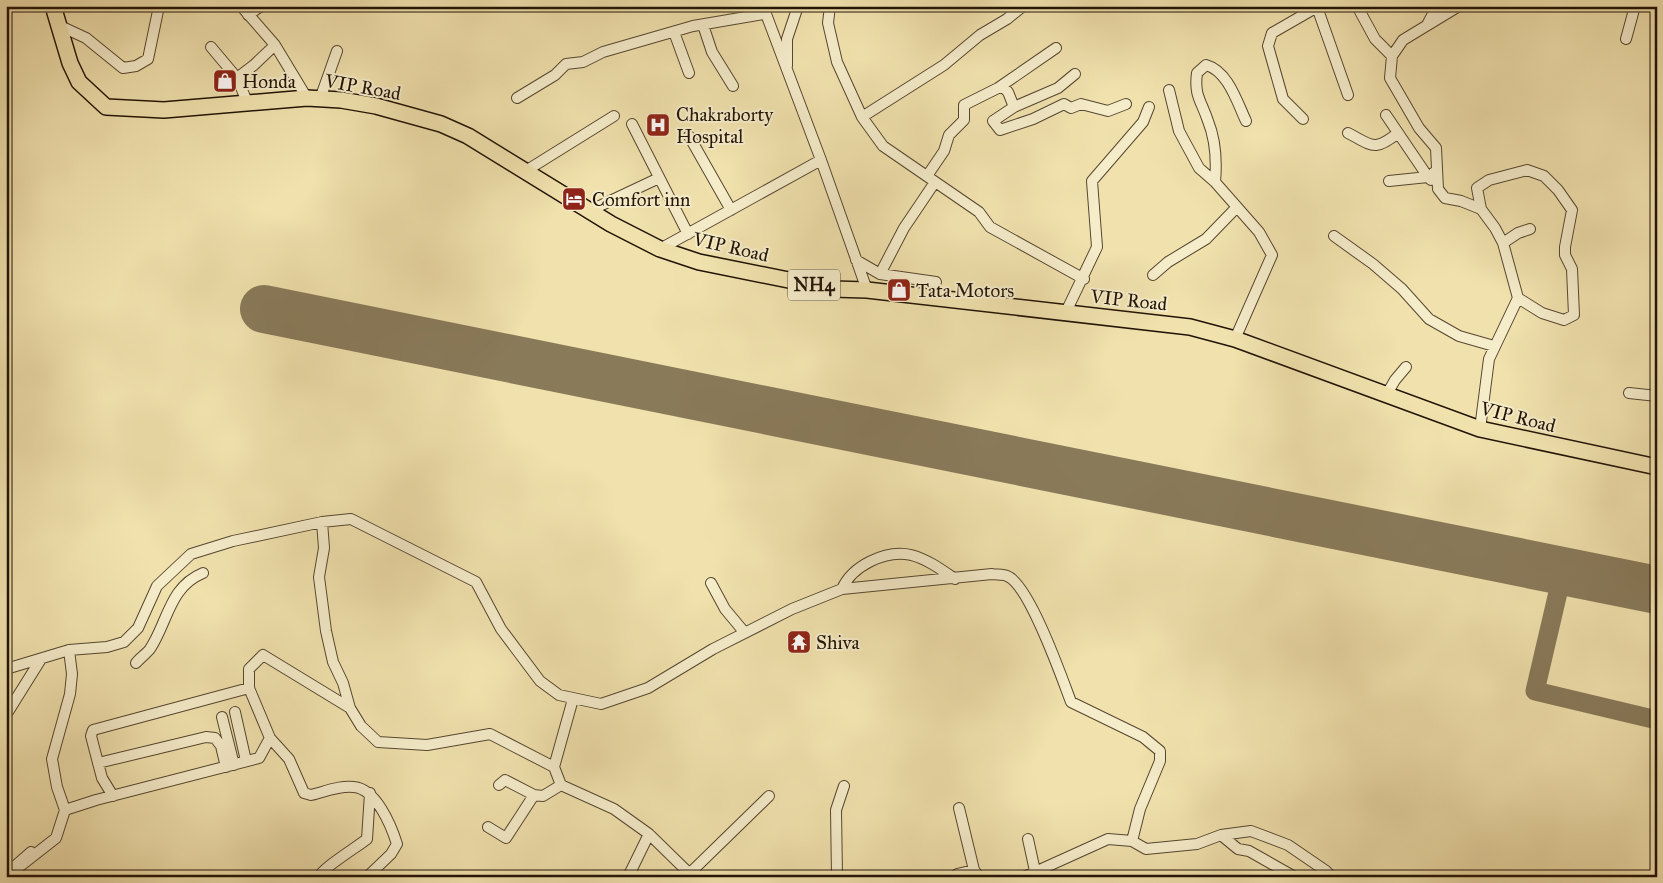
<svg xmlns="http://www.w3.org/2000/svg" width="1663" height="883" viewBox="0 0 1663 883" font-family="'IM FELL Great Primer',serif">
<style>
.lines{fill:none;stroke-linecap:round;stroke-linejoin:round}
.taxiway{stroke:#897a5a;stroke-width:19}
.runway{stroke:#897a5a;stroke-width:48}
.minor-casing{stroke:#564730;stroke-width:12}
.highway-casing{stroke:#221406;stroke-width:18}
.minor{stroke:#f5ecca;stroke-width:10}
.highway{stroke:#f0e1ad;stroke-width:15}
.labels{text-anchor:middle;dominant-baseline:central;stroke-width:4;stroke-linejoin:round;paint-order:stroke}
.shield{fill:#f5ecca;stroke:#615541;stroke-width:1}
.shield-label{font-size:18px;font-weight:bold;fill:#221406}
.poi-label{font-size:19px;fill:#221406;stroke:#f5ecca;text-anchor:start}
.street-label{font-size:19px;fill:#221406;stroke:#f5ecca}
</style>
<rect width="100%" height="100%" fill="#f0e1ad"/>
<filter id="stains"><feTurbulence type="fractalNoise" baseFrequency=".004" numOctaves="4"/><feColorMatrix values="0 0 0 0 .2 0 0 0 0 .09 0 0 0 0 .02 0 0 0 .5 -.17"/></filter>
<radialGradient id="worn" r=".72"><stop offset=".6" stop-color="#630" stop-opacity="0"/><stop offset="1" stop-color="#630" stop-opacity=".3"/></radialGradient>
<g class="lines">
<path class="taxiway" d="M1563,571L1535,691L1657,720"/>
<path class="runway" d="M264,309L1657,590"/>
<defs>
<path id="minor" d="M241,6L275,45L307,98
M763,6L821,160L867,290
M830,6L828,23L837,62L862,117L883,146L979,212L990,227L1084,279
M1357,6L1375,39L1392,56
M1459,6L1403,40L1392,56L1390,78L1419,128L1436,148L1438,189L1445,198L1461,201L1481,209L1495,228L1503,243L1518,298L1489,359L1480,429
M1317,7L1348,95
M248,15L261,6
M1428,23L1437,6
M58,25L86,38L123,68L136,66L148,59L159,6
M703,25L712,52L733,86
M674,32L689,73
M1626,39L1635,6
M211,47L237,78L248,104
M787,66V39L798,6
M1075,74L1058,88L1014,107L993,121L1000,130L1033,119L1064,104L1071,108L1081,104L1108,111L1126,104
M237,78L254,65L275,45
M998,88H1004L1008,92L1014,107
M1169,90L1179,131L1199,168L1215,182L1259,232L1272,255L1235,339
M517,98L555,75L566,64L583,62L603,52L693,26L764,14
M320,99L337,51
M1386,115L1428,177L1436,171
M862,117L944,65L980,35L1007,19L1023,6
M1303,119L1283,99L1268,46L1272,33L1319,6
M632,124L688,234
M1348,133C1373,146 1374,152 1398,133
M689,136L731,210
M524,172L614,116
M927,176L944,151L949,135L964,120V105L998,88L1056,48
M1389,181L1428,177L1431,180
M1215,182C1217,160 1216,141 1208,121C1201,100 1194,96 1197,73L1206,65C1228,71 1237,102 1246,121
M1481,209L1477,188L1489,180L1527,170L1544,176L1558,190L1572,210L1565,247V255L1572,269L1574,315L1564,320L1542,313L1518,298
M589,211L659,178
M1334,236L1373,264L1402,289L1429,319L1459,336L1494,346
M1503,243L1518,233L1530,229
M660,249L821,160
M856,260L880,274L936,282
M880,274L904,228L935,182
M1153,275L1168,262L1206,239L1237,207
M1065,314L1097,247L1092,181L1143,122L1149,107
M1629,393L1657,396
M1387,394L1395,380L1406,367
M322,522L324,548L319,577L326,631L333,662L343,683L350,708L361,726L378,742L427,745L490,734L554,767L561,785L614,809L649,834L693,877
M711,583L725,609L745,633
M842,589C852,566 886,549 911,555C927,559 942,570 955,579
M136,663C140,658 146,654 150,649C168,622 169,587 203,573
M6,669L69,650L107,647L124,642L138,628L157,586L191,554L233,541L322,522L351,519L476,582L501,629L540,681L559,695L601,704L648,688L713,649L792,609L842,589L992,574C996,575 1003,574 1007,576C1029,584 1062,678 1071,702L1143,737L1160,751V761L1140,809L1132,841L1146,849L1197,844L1221,835L1251,831L1288,845L1326,871L1332,877
M350,708L263,655L249,669V688L270,738L289,759L304,793L311,795C324,792 340,785 354,787C376,789 391,825 397,844L391,854L367,877
M235,712L246,761
M6,715L41,659
M222,717L234,765
M98,763L206,737L215,738L221,746L226,767
M554,767L573,699
M499,785L505,780L534,795L543,796L561,785
M113,796L102,778L91,736L93,730L249,688
M959,808L974,870L979,877
M65,810L96,800L259,758L270,738
M488,827L506,838L534,795
M1221,835L1238,849L1249,851L1295,877
M1028,839L1035,871
M31,852L15,866L19,867L56,838L65,810L57,787L52,759L70,694L72,674L69,650
M690,873L769,796
M957,874L974,870
M319,877C321,869 357,847 367,839L370,793
M628,877L649,834
M837,877L836,810L844,786
M1024,877L1108,839L1132,841"/>
<path id="highway" d="M53,6L70,63L79,82L106,107L164,110L307,98L341,100L376,106L441,124L468,136L611,224L660,249L699,262L833,289L867,290L1190,327L1235,339L1480,429L1657,467"/>
</defs>
<use href="#minor" class="minor-casing"/>
<use href="#highway" class="highway-casing"/>
<use href="#minor" class="minor"/>
<use href="#highway" class="highway"/>
</g>
<defs>
<symbol id="shop-square" viewBox="-11 -11 22 22"><rect x="-9" y="-9" width="18" height="18" rx="4" fill="#8f2418" stroke="#f5ecca"/><path d="M-5-2.5h2.3a2.7 3.5 0 0 1 5.4 0H5L5.5 6h-11ZM-1.5-2.5h3a1.5 2.3 0 0 0-3 0Z" fill="#fff"/></symbol>
<symbol id="hospital-square" viewBox="-11 -11 22 22"><rect x="-9" y="-9" width="18" height="18" rx="4" fill="#8f2418" stroke="#f5ecca"/><path d="M-5-5h3v3.5h4V-5h3V5h-3V1.5h-4V5h-3Z" fill="#fff"/></symbol>
<symbol id="hotel-square" viewBox="-11 -11 22 22"><rect x="-9" y="-9" width="18" height="18" rx="4" fill="#8f2418" stroke="#f5ecca"/><path d="M-6-4.5h1.5V1H6V5H4.5V3h-9V5H-6ZM-4 0a1.8 1.8 0 1 1 3.6 0ZM.5 0V-2.5h3Q6-2.5 6 0Z" fill="#fff"/></symbol>
<symbol id="temple-square" viewBox="-11 -11 22 22"><rect x="-9" y="-9" width="18" height="18" rx="4" fill="#8f2418" stroke="#f5ecca"/><path d="M0-6L5-2H3V0L6.5 2.5H4V6H1.5V3h-3V6H-4V2.5H-6.5L-3 0V-2H-5Z" fill="#fff"/></symbol>
</defs>
<g fill-rule="evenodd">
<use href="#shop-square" x="211" y="67" width="28" height="28"/>
<use href="#hospital-square" x="644" y="111" width="28" height="28"/>
<use href="#hotel-square" x="560" y="185" width="28" height="28"/>
<use href="#shop-square" x="885" y="276" width="28" height="28"/>
<use href="#temple-square" x="785" y="628" width="28" height="28"/>
</g>
<g class="labels">
<rect class="shield" x="788" y="269.5" width="52" height="31" rx="4"/>
<g class="shield-label">
<text x="814" y="285">NH4</text>
</g>
<g class="poi-label">
<text x="242" y="81">Honda</text>
<text x="676" y="114">Chakraborty<tspan x="676" dy="22">Hospital</tspan></text>
<text x="592" y="199">Comfort inn</text>
<text x="916" y="290">Tata Motors</text>
<text x="816" y="642">Shiva</text>
</g>
<g class="street-label">
<text transform="translate(363 87) rotate(10)">VIP Road</text>
<text transform="translate(731 247) rotate(13)">VIP Road</text>
<text transform="translate(1129 300) rotate(6)">VIP Road</text>
<text transform="translate(1518 417) rotate(14)">VIP Road</text>
</g>
</g>
<rect width="1663" height="883" fill="none" stroke="#f0e1ad" stroke-width="25"/>
<rect x="8" y="8" width="1648" height="868" fill="none" stroke="#221406" stroke-width="2.5"/>
<rect x="12" y="12" width="1638" height="858" fill="none" stroke="#221406"/>
<rect width="100%" height="100%" filter="url(#stains)"/>
<rect width="100%" height="100%" fill="url(#worn)"/>
</svg>
